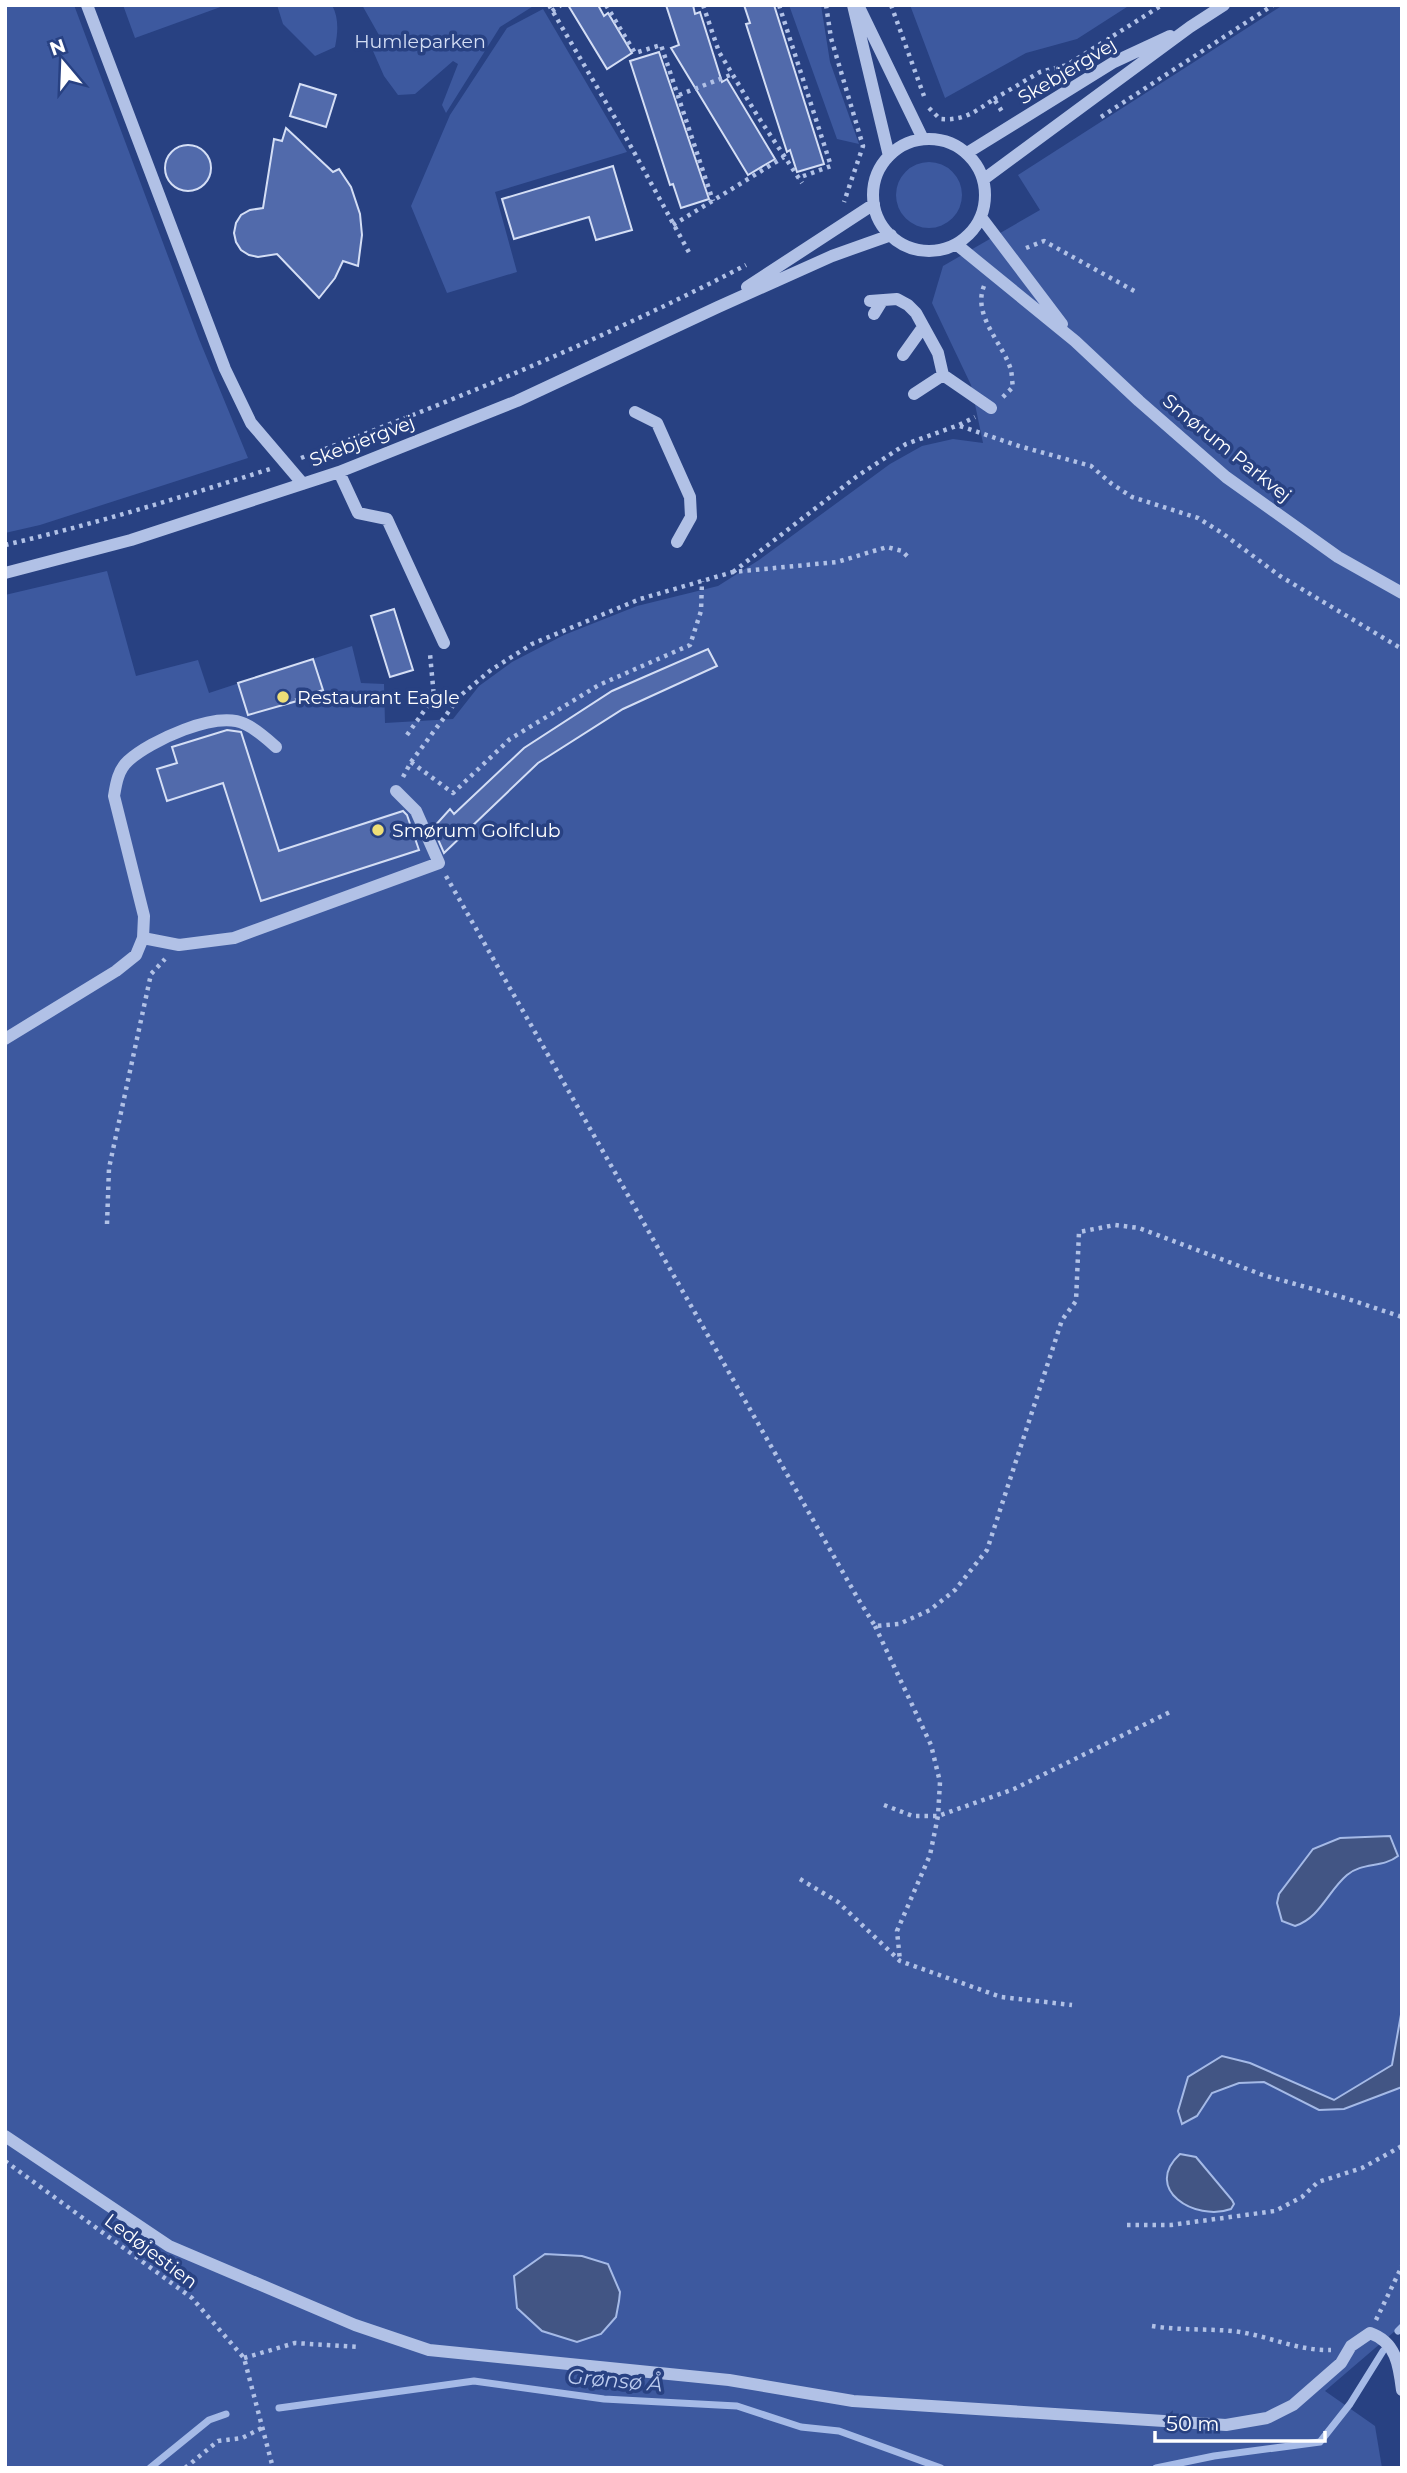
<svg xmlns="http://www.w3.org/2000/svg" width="1407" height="2473" viewBox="0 0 1407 2473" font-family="Montserrat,sans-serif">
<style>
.green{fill:#3d599f}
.water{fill:#425584;stroke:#a5bae7;stroke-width:2}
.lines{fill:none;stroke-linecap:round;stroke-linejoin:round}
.stream{stroke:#a5bae7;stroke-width:7}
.building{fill:#516aab;stroke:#d4def5;stroke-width:2}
.path{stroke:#b1c1e6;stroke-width:4.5;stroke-dasharray:3.5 5;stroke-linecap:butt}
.minor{stroke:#b1c1e6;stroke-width:12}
.poi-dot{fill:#eede77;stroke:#284182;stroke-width:2.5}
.labels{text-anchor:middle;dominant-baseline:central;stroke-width:7;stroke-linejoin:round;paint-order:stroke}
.park-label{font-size:19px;fill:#d4def5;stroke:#284182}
.street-label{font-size:19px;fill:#fff;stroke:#284182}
.poi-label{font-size:19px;fill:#fff;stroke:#284182;text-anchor:start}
.water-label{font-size:21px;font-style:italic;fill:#bccbee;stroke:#284182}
</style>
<rect width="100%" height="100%" fill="#284182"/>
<path class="green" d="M5,5H74L199,339L248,458L40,525L5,533Z
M123,5H226L135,38Z
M277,5H332C339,18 338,32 335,47L315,56L283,24Z
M362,5H535L500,27L446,113L442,105L458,64L453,61L415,94L398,95L384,76L373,51L384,44Z
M789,5H821L830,62L859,144L837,139Z
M910,5H1130L1077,39L1026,53L945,98Z
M1283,5H1402V2325L1325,2391L1375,2426L1382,2468H5V595L107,571L136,676L198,660L209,693L352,646L361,683L384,684L385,723L453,719L479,686L512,662L564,635L637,606L718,586L759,560L890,464L922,446L953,439L983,443L971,385L932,303L943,266L1040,210L1018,175Z
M543,9L627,152L495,192L517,272L447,293L411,206L450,115L507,28Z
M896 195a33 33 0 1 1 66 0a33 33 0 1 1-66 0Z"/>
<path class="water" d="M1390,1836L1398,1856C1383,1868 1362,1862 1347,1875C1328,1891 1320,1918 1295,1926L1282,1921L1277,1903L1279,1894L1313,1849L1340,1838Z
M1402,2009V2087L1344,2109L1319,2110L1264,2082L1239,2083L1212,2093L1197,2116L1182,2124L1178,2111L1188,2077L1222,2056L1250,2063L1334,2100L1392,2065Z
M1180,2154L1196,2157L1232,2200L1234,2204L1231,2209C1195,2222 1142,2189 1180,2154Z
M545,2254L582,2256L608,2264L620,2292L619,2301L616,2317L601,2334L577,2342L542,2331L517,2308L514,2276Z"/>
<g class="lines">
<path class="stream" d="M1398,2331L1402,2327
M279,2408L474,2381L604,2399L737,2406L801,2427L839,2431L941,2468
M150,2468L209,2420L226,2414
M1156,2468L1214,2456L1320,2442L1350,2404L1383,2351"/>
</g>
<path class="building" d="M568,5H598L604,16L608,13L632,53L607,69Z
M666,5H693L695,14L700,12L722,82L727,79L775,159L748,175L671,48L679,45Z
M744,5H774L824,164L797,172L790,150L787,152L746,24L750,23Z
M659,52L709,199L681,208L673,184L670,185L630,61Z
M300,84L336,95L326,127L290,116Z
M286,128L333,172L339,169L351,187L360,214L362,235L358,266L343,261L335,278L319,298L277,254L258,257L249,255L241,250L236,242L234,233L236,223L241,215L250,210L263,208L274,139L282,141Z
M165 168a23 23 0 1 1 46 0a23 23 0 1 1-46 0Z
M613,166L632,230L596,240L589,217L514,239L502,199Z
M394,609L413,670L390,677L371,616Z
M708,649L717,666L623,709L538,763L444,853L433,828L450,809L454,814L524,748L612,691Z
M313,659L323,690L296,699L297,701L248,715L238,683Z
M227,730L241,732L279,851L403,811L407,815L419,850L261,901L223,783L167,801L157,769L177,763L172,747Z"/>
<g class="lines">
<path class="path" d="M549,5L618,123L691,256
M606,5L635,53L661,45L713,201
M703,5L719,52L757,115L802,183
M779,5L831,166L798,178
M826,5L831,38L863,146L844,202
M891,5L924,96
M552,11L561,5
M679,95L733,74
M994,99L1040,72L1067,65L1162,5
M929,108L940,119C963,121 975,112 994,99L1003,113
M1101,117L1273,5
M673,225L784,157
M1026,248L1044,241L1136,292
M984,286C972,316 1003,343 1011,370C1012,375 1012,382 1013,387L1002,398
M960,426L1019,446L1091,466L1112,484L1132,497L1198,518L1222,533L1280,576L1402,649
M301,458C453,401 602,340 746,265
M5,545C95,524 182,497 270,469
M733,572L856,477L906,444L959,425L975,417
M407,735L434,697L430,654
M411,762L453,793L510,739L599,685L690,645L701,611L702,581
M403,777L411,762L461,695L491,670L532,644L640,599L733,572L837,562L887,547L902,551L909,558
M446,876L857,1597L875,1626L899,1624L930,1610L955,1590L987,1550L1062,1320L1076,1301L1079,1232L1115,1225L1139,1228L1263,1275L1345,1298L1402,1317
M107,1224L109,1168L151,974L165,959
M875,1626L931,1745L940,1782L938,1816L930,1855L897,1931L900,1961
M884,1805L913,1816H938L1014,1789L1172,1711
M800,1879L838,1902L900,1961L1001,1997L1072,2005
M5,2161L192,2298L244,2358L273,2468
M1127,2225H1171L1275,2211L1302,2197L1318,2182L1362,2168L1402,2146
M1376,2320L1402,2266
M1152,2326C1182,2331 1211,2328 1240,2332C1271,2337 1299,2351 1331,2350
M244,2358L295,2343L359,2347
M185,2468L218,2441L242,2438L262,2428"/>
<path class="minor" d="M87,5L225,369L251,423L303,484
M853,5L889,156
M859,7L923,139
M873 195a56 56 0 1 1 112 0a56 56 0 1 1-112 0Z
M967,153L1114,62L1170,36
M984,179L1190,27L1224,5
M981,217L1062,324
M956,244L1075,341L1139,401L1226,477L1338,557L1402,593
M747,287L874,204
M870,301L897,299L908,305L916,313L938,353L943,375L991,408
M874,314L882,301
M903,355L923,327
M914,394L943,375
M635,412L657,423L690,497L691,517L677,542
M339,472L358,513L387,519L444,643
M5,573L131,540L339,472L517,401L718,307L832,256L891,235
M143,938L179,945L234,938L439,863L416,811L396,791
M5,1039L116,971L136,955L143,938L144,916L114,796C116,784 118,770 128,761C150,741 216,710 245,724C256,729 267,739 276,747
M5,2136L169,2246L355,2325L429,2350L729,2380L853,2401L1226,2425L1267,2418L1293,2405L1341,2363L1351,2346L1370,2333C1396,2342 1399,2365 1402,2390"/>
</g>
<g class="poi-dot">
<circle cx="283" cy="697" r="7"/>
<circle cx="378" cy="830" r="7"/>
</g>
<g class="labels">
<g class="park-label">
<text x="420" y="41">Humleparken</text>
</g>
<g class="street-label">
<text transform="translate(1067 71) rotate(-31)">Skebjergvej</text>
<text transform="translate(362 441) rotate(-21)">Skebjergvej</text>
<text transform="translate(1227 448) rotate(39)">Smørum Parkvej</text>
<text transform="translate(151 2251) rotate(37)">Ledøjestien</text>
</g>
<g class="poi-label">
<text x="297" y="697">Restaurant Eagle</text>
<text x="392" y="830">Smørum Golfclub</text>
</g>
<g class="water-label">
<text transform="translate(615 2380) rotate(5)">Grønsø Å</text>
</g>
</g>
<rect width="1407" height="2473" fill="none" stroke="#ffffff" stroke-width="14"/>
<g transform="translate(63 63) rotate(341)" stroke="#284182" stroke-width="5" paint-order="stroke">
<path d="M0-5L12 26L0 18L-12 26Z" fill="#ffffff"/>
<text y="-10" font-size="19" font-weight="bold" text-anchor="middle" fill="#ffffff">N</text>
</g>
<path d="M1155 2431v10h170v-10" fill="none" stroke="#ffffff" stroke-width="3.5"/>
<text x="1166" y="2431" font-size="21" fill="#ffffff" stroke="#284182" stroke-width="5" paint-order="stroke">50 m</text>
</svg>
